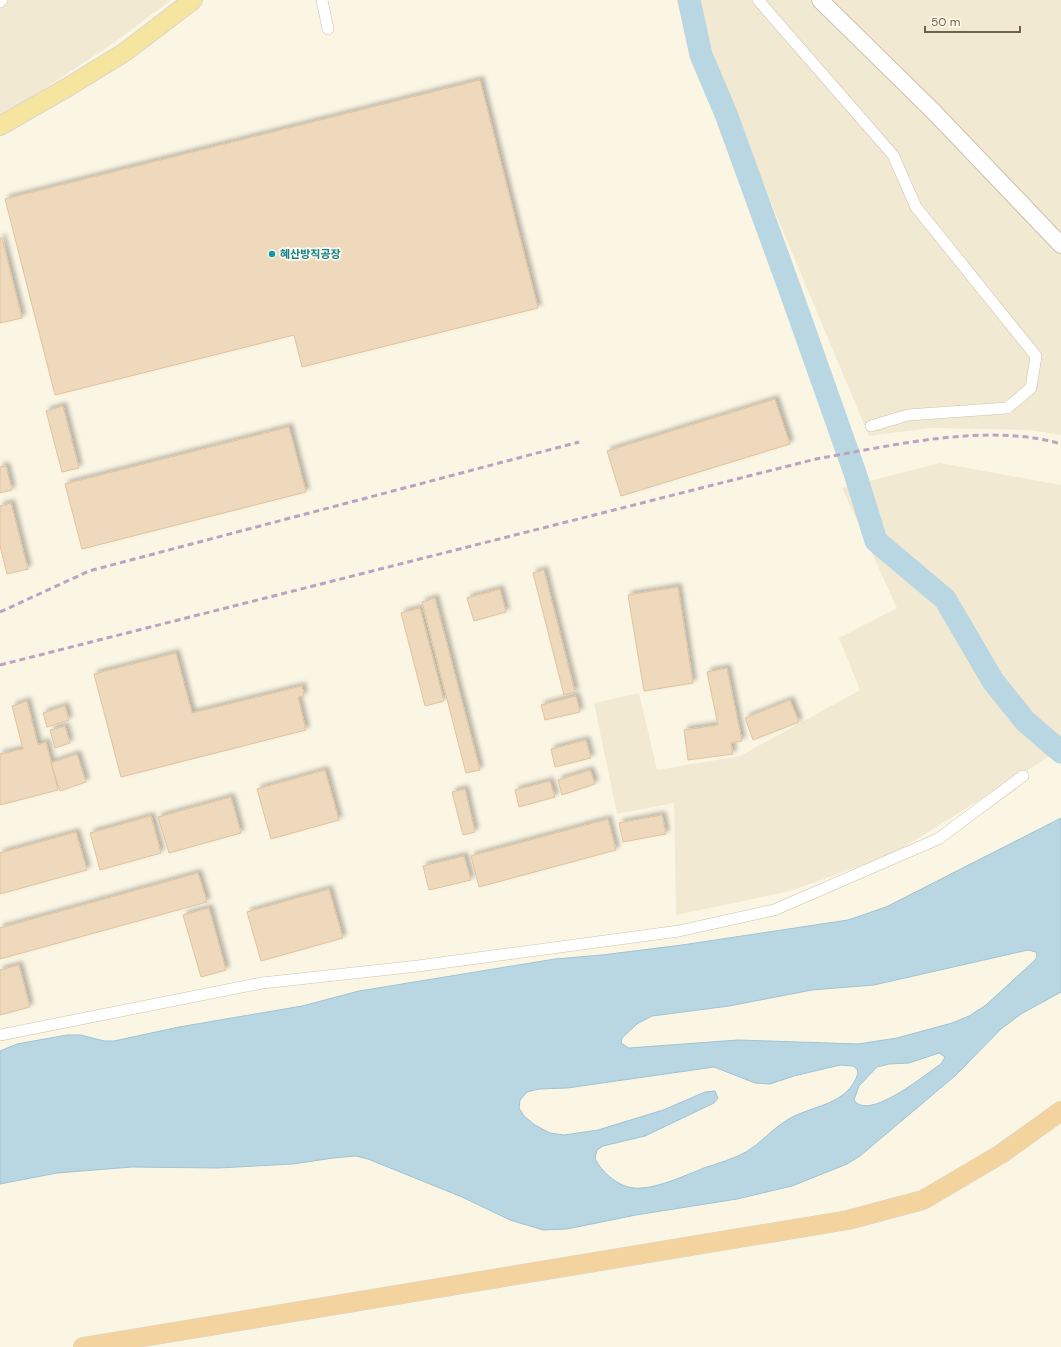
<svg xmlns="http://www.w3.org/2000/svg" width="1061" height="1347" viewBox="0 0 1061 1347" font-family="'DM Sans','Noto Sans KR',sans-serif">
<style>
.residential{fill:#f2e9d2}
.water{fill:#b9d6e3;stroke:#a0c3d4;fill-rule:evenodd}
.lines{fill:none;stroke-linecap:round;stroke-linejoin:round}
.river{stroke:#b9d6e3;stroke-width:23}
.building{fill:#efd9bd;stroke:#e0c39e;filter:url(#shadow)}
.minor-casing{stroke:#cec1ae;stroke-width:12}
.secondary-casing{stroke:#cec0a9;stroke-width:18}
.primary-casing{stroke:#dad5d0;stroke-width:20}
.trunk-casing{stroke:#dad5d0;stroke-width:20}
.minor{stroke:#fff;stroke-width:11}
.secondary{stroke:#fff;stroke-width:16}
.primary{stroke:#f6e59f;stroke-width:18}
.trunk{stroke:#f4d49e;stroke-width:19}
.rail{stroke:#baa3c3;stroke-width:3;stroke-dasharray:6 4;stroke-linecap:butt}
.culture-dot{fill:#0f9aa8;stroke:#fef9e9;stroke-width:1.5}
.labels{text-anchor:middle;dominant-baseline:central;stroke-width:3.5;stroke-linejoin:round;paint-order:stroke}
.culture-label{font-size:11px;font-weight:bold;fill:#0d838f;stroke:#fef9e9;text-anchor:start}
</style>
<defs>
<filter id="shadow"><feDropShadow dx="3.5" dy="-3.5" stdDeviation="2" flood-color="#0004"/></filter>
</defs>
<rect width="100%" height="100%" fill="#fbf6e4"/>
<path class="residential" d="M0,0H171L115,42L0,118Z
M694,0H1061V435L1028,430L931,428L869,436L740,129L697,31Z
M940,463L1061,485V749L893,854L791,891L676,915L674,803L617,814L594,703L639,693L657,770L740,756L860,690L839,638L897,608L842,488Z"/>
<path class="water" d="M1061,818V992L1021,1014L1001,1029L956,1075L860,1156L847,1164L792,1186L737,1199L636,1215L567,1229L543,1230L510,1220L462,1197L368,1159L356,1156L333,1158L293,1164L218,1168L132,1167L57,1173L0,1184V1051L17,1044L67,1035H81L104,1041H114L179,1027L302,1006L359,991L555,959L602,955L682,945L848,920L886,907ZM1028,950L1036,952L1037,957L1035,960L986,1005L969,1016L952,1023L897,1038L858,1044L738,1040L629,1048L621,1043L622,1038L637,1024L652,1016L729,1006L812,990L874,985ZM939,1053L945,1057L941,1064C925,1074 869,1122 854,1100L859,1086L877,1067L889,1064L909,1063ZM840,1065L853,1066L857,1069L858,1073C848,1106 811,1105 787,1120C772,1129 761,1143 746,1152C733,1159 719,1163 704,1168C686,1175 654,1190 634,1188C619,1187 601,1172 595,1158L597,1150L603,1146L645,1136L714,1103L718,1098L715,1091L705,1092L663,1110L598,1130L564,1135L550,1133L535,1125L524,1116L519,1108L520,1100L527,1092L539,1089L567,1088L714,1067L755,1083L770,1084L794,1076Z"/>
<g class="lines">
<path class="river" d="M689,0L701,55L726,114L793,298L855,473L876,541L945,599L993,681L1025,721L1061,752"/>
</g>
<path class="building" d="M480,80L538,308L302,367L294,335L55,395L5,199Z
M0,238H2L22,318L0,323Z
M775,399L790,444L621,496L607,451Z
M63,406L79,468L62,472L46,411Z
M289,427L306,492L82,549L65,484Z
M6,466L12,490L0,493V467Z
M11,503L28,569L7,574L0,546V506Z
M544,570L575,692L564,695L533,573Z
M678,587L693,683L644,691L628,595Z
M500,589L506,612L474,621L467,598Z
M435,598L480,770L466,773L422,602Z
M420,608L444,701L425,706L401,613Z
M176,653L192,713L302,686L304,696L298,697L306,730L121,777L94,674Z
M727,668L742,741L731,743L733,754L688,760L684,730L718,725L707,672Z
M576,696L580,712L545,720L541,705Z
M790,700L799,722L753,740L745,718Z
M27,701L38,745L46,742L58,790L0,805V754L23,749L12,706Z
M65,706L69,720L47,727L43,713Z
M65,726L70,743L55,748L50,730Z
M586,740L591,758L555,767L551,749Z
M77,754L86,782L60,791L51,763Z
M325,770L339,820L271,839L257,789Z
M590,770L595,784L562,795L558,780Z
M550,781L555,797L519,807L515,790Z
M465,789L475,832L463,835L452,792Z
M231,797L241,833L169,853L158,817Z
M662,815L666,834L623,842L619,823Z
M151,816L161,853L100,870L90,833Z
M608,819L616,850L479,887L471,856Z
M76,832L87,870L0,894V853Z
M464,856L471,880L429,890L423,866Z
M198,873L207,902L0,959V928Z
M329,889L343,938L261,961L247,912Z
M209,908L226,970L201,977L183,915Z
M19,965L30,1007L0,1015V970Z"/>
<g class="lines">
<defs>
<path id="minor" d="M322,0L328,29
M758,0L893,155L916,207L1036,356L1031,388L1007,408L908,415L871,426
M0,2L2,0
M0,1035L262,983L418,966L679,931L774,910L938,839L1023,776"/>
<path id="secondary" d="M820,0L933,111L1061,245"/>
<path id="primary" d="M0,126L68,87L125,52L193,0"/>
<path id="trunk" d="M83,1347L848,1220L923,1200L1001,1154L1061,1111"/>
</defs>
<use href="#minor" class="minor-casing"/>
<use href="#secondary" class="secondary-casing"/>
<use href="#primary" class="primary-casing"/>
<use href="#trunk" class="trunk-casing"/>
<use href="#minor" class="minor"/>
<use href="#secondary" class="secondary"/>
<use href="#primary" class="primary"/>
<use href="#trunk" class="trunk"/>
<path class="rail" d="M0,612L89,571L579,442
M0,665L816,459C890,446 988,422 1061,444"/>
</g>
<circle class="culture-dot" cx="272" cy="254" r="4"/>
<g class="labels">
<g class="culture-label">
<text x="280" y="254">혜산방직공장</text>
</g>
</g>
<path d="M925 26v6h95v-6" fill="none" stroke="#725f4b" stroke-width="2"/>
<text x="931" y="26" font-size="12" fill="#725f4b" stroke="#fef9e9" stroke-width="3" paint-order="stroke">50 m</text>
</svg>
